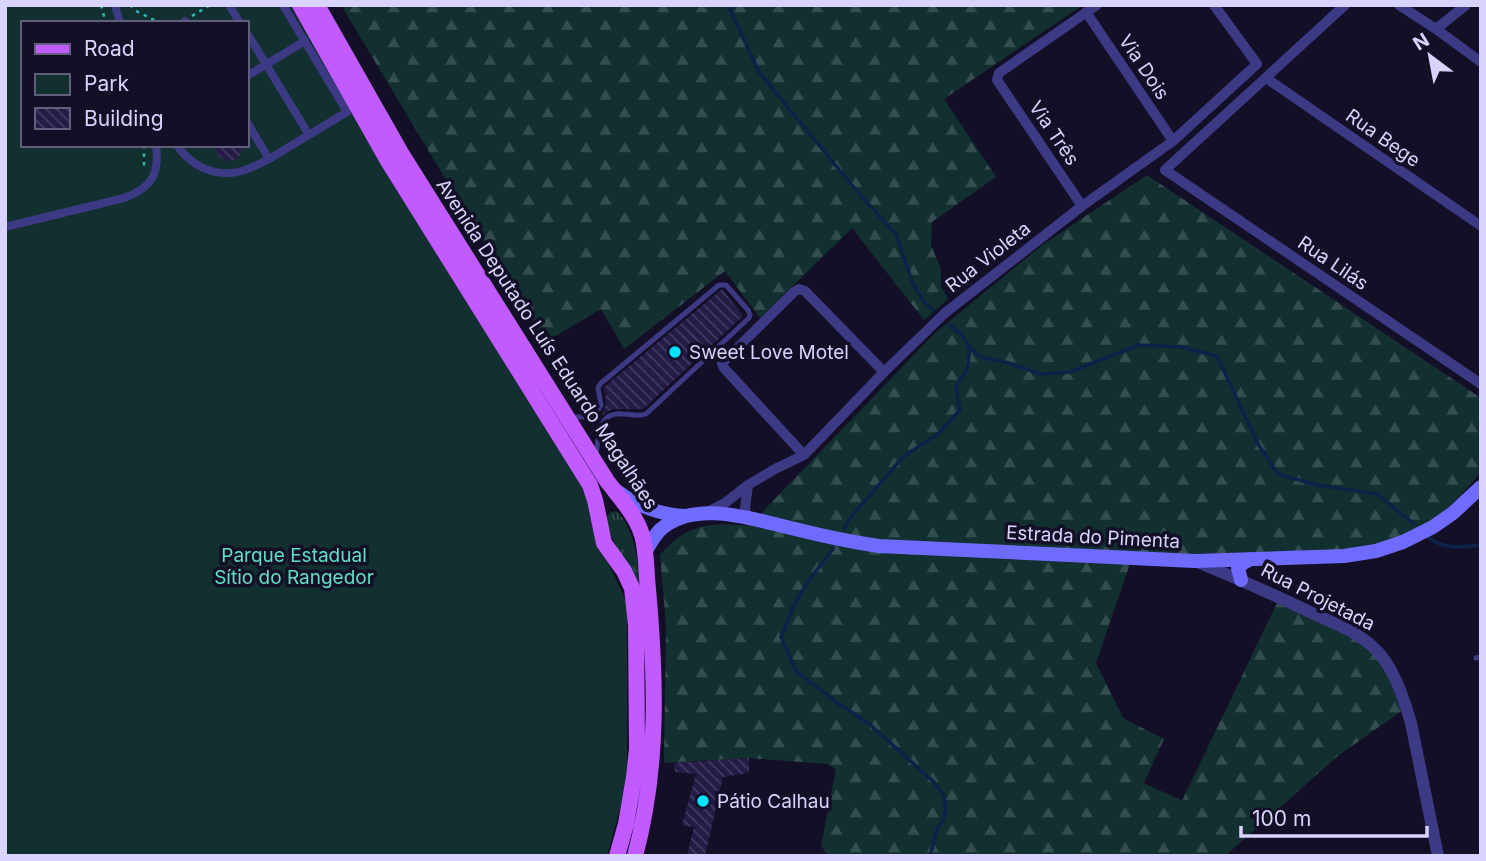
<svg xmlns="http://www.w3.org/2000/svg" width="1486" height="861" viewBox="0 0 1486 861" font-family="Inter,sans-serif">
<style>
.grass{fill:url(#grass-tufts)}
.forest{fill:url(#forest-firs)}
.green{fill:#12302f;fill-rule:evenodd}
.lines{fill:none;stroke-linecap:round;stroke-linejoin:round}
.stream{stroke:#0c2248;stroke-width:3.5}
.building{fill:url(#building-back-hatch)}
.path{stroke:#2fb8b0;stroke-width:2.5;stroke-dasharray:3.5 5;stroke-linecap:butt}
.service{stroke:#3d3a85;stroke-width:5}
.pedestrian{stroke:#3d3a85;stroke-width:8}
.minor{stroke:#3d3a85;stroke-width:10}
.tertiary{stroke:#3d3a85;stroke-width:12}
.secondary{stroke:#6f6bff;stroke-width:14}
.primary{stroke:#c25bff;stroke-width:16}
.poi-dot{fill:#00e5ff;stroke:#130f26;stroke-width:2.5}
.labels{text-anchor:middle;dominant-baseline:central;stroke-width:7;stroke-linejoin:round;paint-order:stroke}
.street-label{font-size:19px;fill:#d9d4ff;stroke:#130f26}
.poi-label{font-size:19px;fill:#d9d4ff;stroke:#130f26;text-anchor:start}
.park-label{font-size:19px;fill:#5fe0c0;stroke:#130f26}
</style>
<defs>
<pattern id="grass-tufts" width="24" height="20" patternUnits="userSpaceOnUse" patternTransform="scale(1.75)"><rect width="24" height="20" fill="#12302f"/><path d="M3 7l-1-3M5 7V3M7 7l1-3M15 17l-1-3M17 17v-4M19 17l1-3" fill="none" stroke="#344d4e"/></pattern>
<pattern id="forest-firs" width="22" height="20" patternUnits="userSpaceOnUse" patternTransform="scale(1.75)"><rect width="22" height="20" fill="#12302f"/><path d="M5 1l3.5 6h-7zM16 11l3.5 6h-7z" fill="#344d4e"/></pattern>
<pattern id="building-back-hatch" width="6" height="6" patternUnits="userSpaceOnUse" patternTransform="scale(1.75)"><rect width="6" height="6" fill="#241b47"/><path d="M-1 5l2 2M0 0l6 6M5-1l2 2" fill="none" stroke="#433b63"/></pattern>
</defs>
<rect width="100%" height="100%" fill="#130f26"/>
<path class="grass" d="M616,511C638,529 639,578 644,605L605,522V517L611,512Z"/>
<path class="forest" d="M341,5H1083L944,99L996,177L932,222L931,245L941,269V286L948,299L924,320L852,228L760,318L725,271L624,349L601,309L544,343Z
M1147,175L1481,398V472L1461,495L1432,523L1367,551L1133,555L1096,663L1123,718L1164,739L1144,783L1182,801L1277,603C1301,615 1362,637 1376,657C1388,673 1395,693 1403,710L1339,755L1225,856H828L821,846L836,769L827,764L749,758L664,763L666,625L660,555C687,523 712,522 751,526L767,507L935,333L1041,246Z"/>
<path class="green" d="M5,5H290L391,173L586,487L605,556L627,603V784L607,856H5ZM23,23H247V145H23Z"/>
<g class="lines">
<path class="stream" d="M728,5L759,72L860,195L896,234L913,284L924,302L933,310
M970,348L981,357L1008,363L1041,374L1070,372L1139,345L1182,347L1217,356L1258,444L1278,474L1317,485L1377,494L1414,524
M844,529L851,517L903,457L938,434L960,410L956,386L967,370L970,348L961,334L948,324
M1429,538C1445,550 1462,547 1481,545
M833,549L809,580L794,605L781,637L796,671L836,702L868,723L934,782L944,796L946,809L943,820L937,829L930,856"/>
</g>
<path class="building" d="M214,145H244L239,157L236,160L227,161L219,157Z
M721,290H723L743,316L643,409H614L606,412L601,417L606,405L605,396L607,395L604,391V387Z
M749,758V773L723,777L705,856H687L694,827L682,825L696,774L675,772L674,763Z"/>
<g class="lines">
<path class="path" d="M101,5L106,23
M130,5L136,11L160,23
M192,16L210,5
M144,145V170"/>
<path class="service" d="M571,417C584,417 595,418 601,405L598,388L600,384L719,285H726L748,310L750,315L749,318L646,414C638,417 632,414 623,414C597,411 599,437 596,455
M1476,658L1481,657"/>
<path class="pedestrian" d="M115,5L120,23
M229,5L240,23
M185,21L187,23
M247,33L309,135
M247,76L305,41
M247,122L269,159L347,112L283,5
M177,145C191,167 217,178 242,171C252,168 261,163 269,159
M5,227L124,198C151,188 160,175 156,145"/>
<path class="minor" d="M1345,5L1165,170L1481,384
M1399,5L1436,29L1481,62
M1086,12L1173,141
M1436,29L1466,5
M1266,78L1481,226
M1082,206L997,80L999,73L1097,5
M804,455L724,368L722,364L725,360L794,292L799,289L805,291L884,372
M707,512L725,503L748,485L775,469L804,455L884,372L945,313L1082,206L1173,141L1257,64L1214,5
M747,518L745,508L748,485"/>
<path class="tertiary" d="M1195,561C1234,577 1272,594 1310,612C1331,622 1354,630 1372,646C1393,664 1403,696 1411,723L1438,856"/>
<path class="secondary" d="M617,491C637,506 662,515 686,516
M645,552C650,544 654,536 660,530C695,498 755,520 795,529C823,536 851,542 879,546L1195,561L1344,556L1376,551L1403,542L1433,527L1453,513L1481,487
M1241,580L1238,568L1243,563L1251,559"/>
<path class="primary" d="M300,5L388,161L590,485L595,500L604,543L624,571L632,588L636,625L637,749L634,777L626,824L617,856
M317,5L401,153L607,481C620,498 636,515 642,535C647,553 646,571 648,589C656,679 659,767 635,856"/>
</g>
<g class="poi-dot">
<circle cx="675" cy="352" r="7"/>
<circle cx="703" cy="801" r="7"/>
</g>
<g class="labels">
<g class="street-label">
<text transform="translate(1144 67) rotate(56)">Via Dois</text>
<text transform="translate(1054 133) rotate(56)">Via Três</text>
<text transform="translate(1383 138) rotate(35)">Rua Bege</text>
<text transform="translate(988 257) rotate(-38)">Rua Violeta</text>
<text transform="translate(1333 263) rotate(34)">Rua Lilás</text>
<text transform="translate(547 344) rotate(57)">Avenida Deputado Luís Eduardo Magalhães</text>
<text transform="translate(1093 537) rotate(3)">Estrada do Pimenta</text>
<text transform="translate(1318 597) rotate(27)">Rua Projetada</text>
</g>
<g class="poi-label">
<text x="689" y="352">Sweet Love Motel</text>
<text x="717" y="801">Pátio Calhau</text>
</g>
<g class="park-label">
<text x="294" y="555">Parque Estadual<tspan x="294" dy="22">Sítio do Rangedor</tspan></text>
</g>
</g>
<rect width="1486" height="861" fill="none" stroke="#d9d4ff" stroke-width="14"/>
<rect x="21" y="21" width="228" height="126" fill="#130f26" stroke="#625e7d" stroke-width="2"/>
<rect x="35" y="44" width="35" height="10" fill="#c25bff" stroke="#625e7d" stroke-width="2"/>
<text x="84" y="56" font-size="21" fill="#d9d4ff">Road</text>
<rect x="35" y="74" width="35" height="21" fill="#12302f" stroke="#625e7d" stroke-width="2"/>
<text x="84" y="91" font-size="21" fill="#d9d4ff">Park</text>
<rect x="35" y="108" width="35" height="21" fill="url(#building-back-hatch)" stroke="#625e7d" stroke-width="2"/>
<text x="84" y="126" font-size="21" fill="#d9d4ff">Building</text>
<g transform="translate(1430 56) rotate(328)" stroke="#130f26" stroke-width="5" paint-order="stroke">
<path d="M0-5L12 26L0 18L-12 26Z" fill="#d9d4ff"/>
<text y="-10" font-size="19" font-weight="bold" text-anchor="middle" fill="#d9d4ff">N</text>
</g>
<path d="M1241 826v10h186v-10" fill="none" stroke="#d9d4ff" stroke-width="3.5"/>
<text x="1252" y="826" font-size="21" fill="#d9d4ff" stroke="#130f26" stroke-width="5" paint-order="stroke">100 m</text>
</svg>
